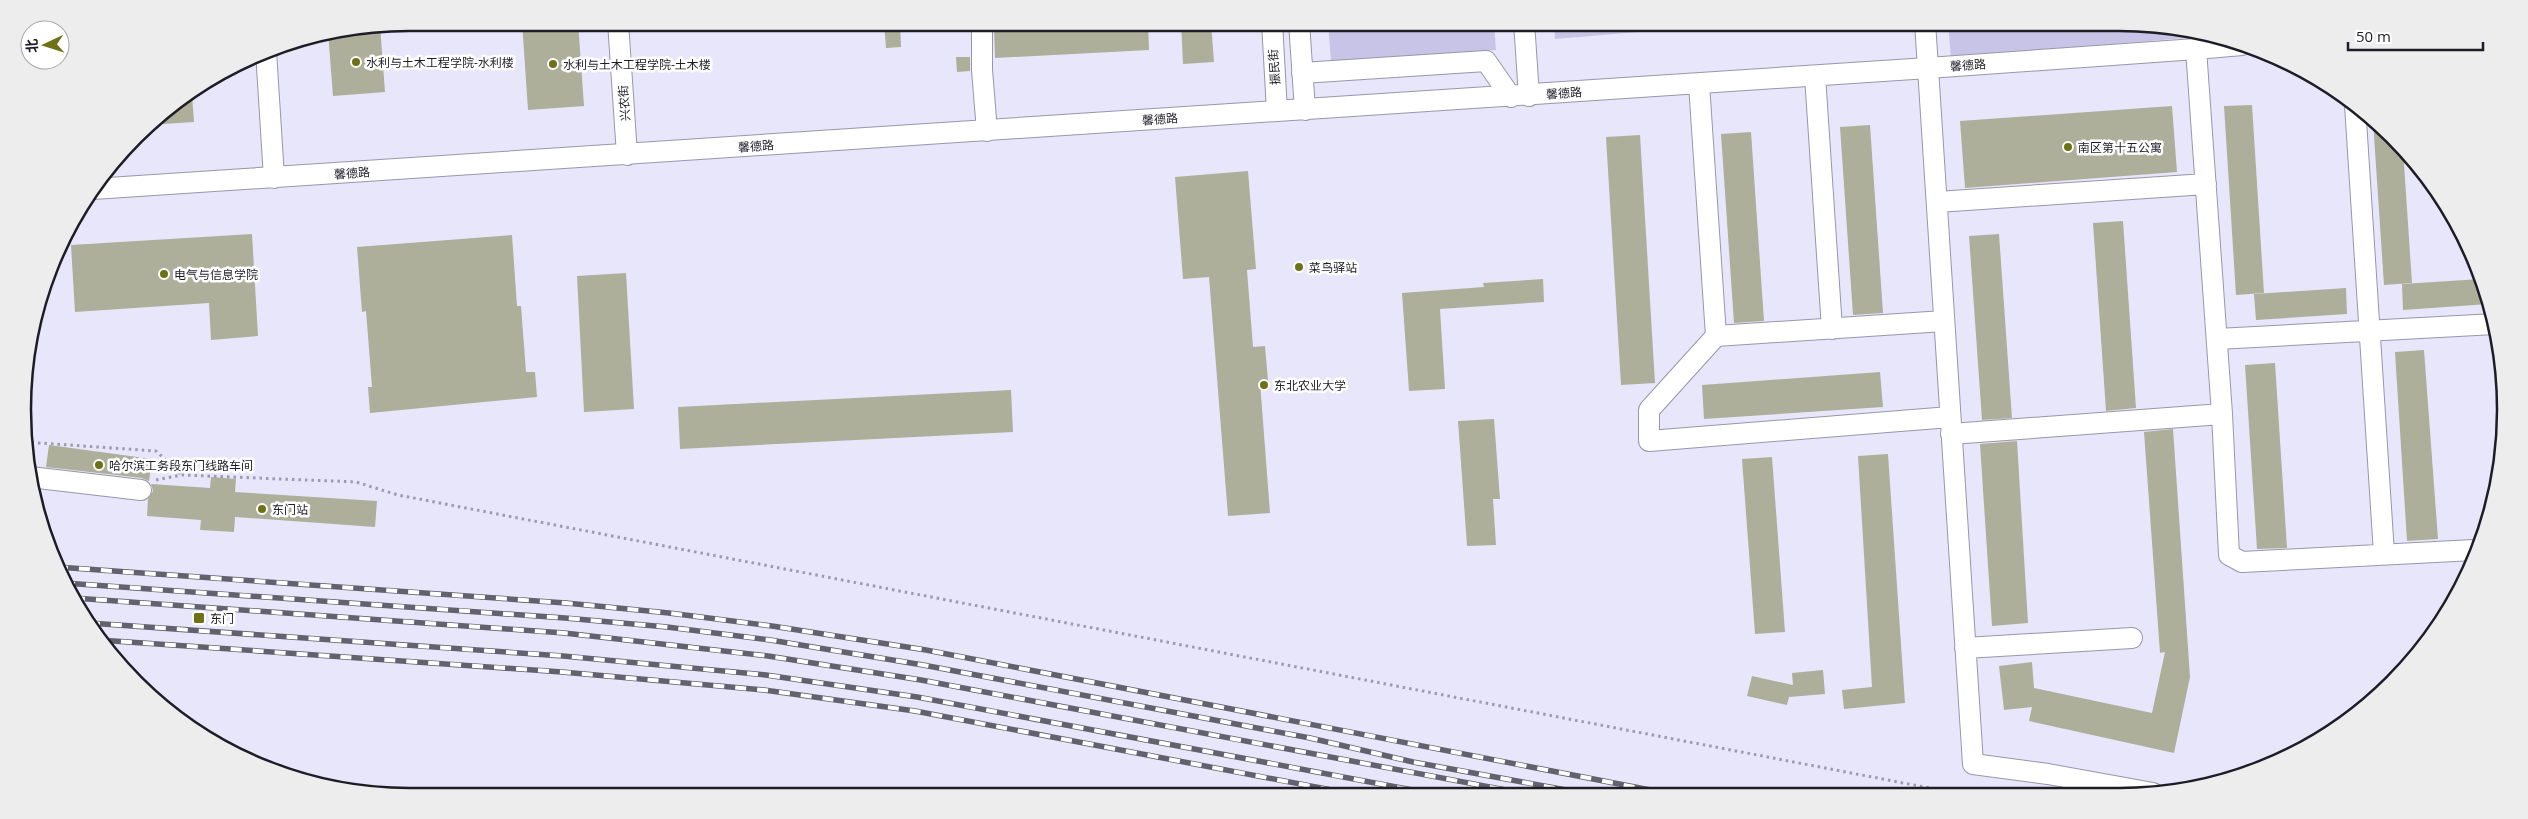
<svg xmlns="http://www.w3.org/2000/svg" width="2528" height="819" viewBox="0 0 2528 819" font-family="'Open Sans','Noto Sans SC',sans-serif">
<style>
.green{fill:#c8c4e7}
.building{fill:#adaf9b}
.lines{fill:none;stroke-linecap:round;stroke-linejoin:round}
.minor-casing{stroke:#9896a9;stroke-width:22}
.path{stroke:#9c9bab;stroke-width:3;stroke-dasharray:2.5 4;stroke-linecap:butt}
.minor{stroke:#fff;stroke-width:20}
.rail-casing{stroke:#62616d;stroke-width:5.5}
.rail{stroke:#fff;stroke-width:4;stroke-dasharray:11;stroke-linecap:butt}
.poi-dot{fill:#6e7116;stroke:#fff;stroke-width:2}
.labels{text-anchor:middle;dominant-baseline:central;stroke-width:5;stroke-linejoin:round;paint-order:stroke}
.poi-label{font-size:12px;fill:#1e1d25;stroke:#fff;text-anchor:start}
.street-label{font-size:12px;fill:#1e1d25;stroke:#fff}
.rim{fill:none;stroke:#1e1d25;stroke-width:2.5}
</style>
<rect width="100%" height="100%" fill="#e8e6fb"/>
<path class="green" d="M1756,22L1555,39L1554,23V22Z
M2118,22L2200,32L2185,38L1951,58L1948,23Z
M1328,23H1494L1496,50L1331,61Z"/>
<path class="building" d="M522,22H578L584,106L528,110Z
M884,22H900L901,47L886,48Z
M1073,22H1148L1149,50L995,58L994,27Z
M1181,22H1211L1214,62L1183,64Z
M380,25L385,92L333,96L328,32Z
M956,57H970V71L957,72Z
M192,95L194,122L148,125L154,119Z
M2252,105L2264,293L2236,295L2224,106Z
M2172,106L2177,172L1965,188L1960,121Z
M2373,121L2392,136L2403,149L2412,283L2384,285Z
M1870,125L1883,313L1853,315L1840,127Z
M1751,132L1764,321L1734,323L1721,134Z
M1640,135L1655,383L1621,385L1606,137Z
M1248,171L1256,269L1247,270L1253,347L1265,346L1268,381L1260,382L1270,513L1228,516L1209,277L1183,279L1175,177Z
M2123,221L2136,408L2106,411L2093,223Z
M252,234L258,336L211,340L209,303L75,312L71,245Z
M1999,234L2012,418L1982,420L1969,236Z
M512,235L517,306H521L526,372H535L537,397L370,413L368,387H372L366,311L362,312L357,247Z
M626,273L634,409L584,412L577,276Z
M1543,279L1544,302L1440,309L1445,389L1409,391L1402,293L1484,287L1483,283Z
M2481,279L2489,304L2403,310L2402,284Z
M2346,288L2347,314L2256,320L2254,294Z
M2424,350L2438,539L2407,541L2395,352Z
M2275,363L2287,548L2257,549L2245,365Z
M1880,372L1883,407L1704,419L1702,385Z
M1011,390L1013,432L680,449L678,407Z
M1494,419L1500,499H1493L1496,545L1467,546L1458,421Z
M2173,429L2190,677L2174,753L2029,721L2032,707L2004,710L1999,666L2032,662L2034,688L2152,713L2165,652L2160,653L2144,432Z
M2017,441L2028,623L1992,626L1980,444Z
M49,445L152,459L149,481L142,478L46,467Z
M1888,454L1905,703L1844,709L1842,690L1872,687L1858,456Z
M1772,457L1785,632L1755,634L1742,459Z
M211,477L236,479L235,492L377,501L375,527L235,517L234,532L200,530L201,520L147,516L148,499L153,491L151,484L210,488Z
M1823,670L1825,694L1789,697L1787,705L1747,696L1752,676L1793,685L1792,673Z"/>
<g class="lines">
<defs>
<path id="minor" d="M618,22L627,155
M982,22V70L987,131
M1272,22L1277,111
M1299,22L1305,110
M1524,22L1529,96
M1925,22L1973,764L2048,774L2153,793
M2242,45L2196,49L2222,414L2229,555L2242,562L2474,550
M266,51L274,178
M1302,73L1486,61L1511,97
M1815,76L1832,329
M1699,84L1716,336
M2355,105L2384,554
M93,189L1928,68L2196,49L2225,39
M1937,202L2206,184
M1944,321L1716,336L1649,410V441L1950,417
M2217,339L2495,324
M1951,434L2222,414
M30,477L141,490
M1965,648L2132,638"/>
</defs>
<use href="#minor" class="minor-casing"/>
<path class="path" d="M116,160V169
M25,442L156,451L181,474
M156,480L182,475L356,482L398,495L1961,794"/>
<use href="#minor" class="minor"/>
<defs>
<path id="rail" d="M57,567L566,603L669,613L772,626L926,650L1671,794
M64,583L565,618L667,627L770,640L923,665L1310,738L1413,762L1588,794
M74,598L564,633L768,656L921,680L1527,794
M89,623L563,656L766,675L917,697L1439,795
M99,640L562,672L764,690L915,711L1358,795"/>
</defs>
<use href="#rail" class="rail-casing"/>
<use href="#rail" class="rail"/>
</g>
<g class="poi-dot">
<circle cx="356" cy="62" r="5"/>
<circle cx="553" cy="64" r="5"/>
<circle cx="2068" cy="147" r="5"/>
<circle cx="1299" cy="267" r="5"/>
<circle cx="164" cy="274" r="5"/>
<circle cx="1264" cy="385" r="5"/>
<circle cx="99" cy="465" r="5"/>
<circle cx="262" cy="509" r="5"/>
<rect x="193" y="612" width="12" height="12" rx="2.5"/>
</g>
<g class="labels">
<g class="poi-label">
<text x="366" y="62">水利与土木工程学院-水利楼</text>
<text x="563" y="64">水利与土木工程学院-土木楼</text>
<text x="2078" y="147">南区第十五公寓</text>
<text x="1309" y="267">菜鸟驿站</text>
<text x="174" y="274">电气与信息学院</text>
<text x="1274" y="385">东北农业大学</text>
<text x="109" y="465">哈尔滨工务段东门线路车间</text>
<text x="272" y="509">东门站</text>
<text x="210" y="618">东门</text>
</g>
<g class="street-label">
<text transform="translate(1968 65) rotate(-4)">馨德路</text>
<text transform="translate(1274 67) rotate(-94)">振民街</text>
<text transform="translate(1564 93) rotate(-4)">馨德路</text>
<text transform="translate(624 103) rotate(-94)">兴农街</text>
<text transform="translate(1160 119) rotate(-4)">馨德路</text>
<text transform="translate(756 146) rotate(-4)">馨德路</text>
<text transform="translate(352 173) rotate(-4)">馨德路</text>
</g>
</g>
<path d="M0 0H2528V819H0ZM409 31H2119A378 378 0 0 1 2497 409V410A378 378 0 0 1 2119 788H409A378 378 0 0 1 31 410V409A378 378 0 0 1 409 31Z" fill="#ededee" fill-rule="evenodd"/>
<path class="rim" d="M409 31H2119A378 378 0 0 1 2497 409V410A378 378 0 0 1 2119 788H409A378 378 0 0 1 31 410V409A378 378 0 0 1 409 31Z"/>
<g transform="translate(45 45) rotate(266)"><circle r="24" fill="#ffffff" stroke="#a5a5a8"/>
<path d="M0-4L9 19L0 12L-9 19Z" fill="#6e7116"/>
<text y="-8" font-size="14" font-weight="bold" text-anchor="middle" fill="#1e1d25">北</text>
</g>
<path d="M2348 42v8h135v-8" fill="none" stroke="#1e1d25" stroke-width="2.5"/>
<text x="2356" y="42" font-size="15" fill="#1e1d25" stroke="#ffffff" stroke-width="4" paint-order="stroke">50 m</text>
</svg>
